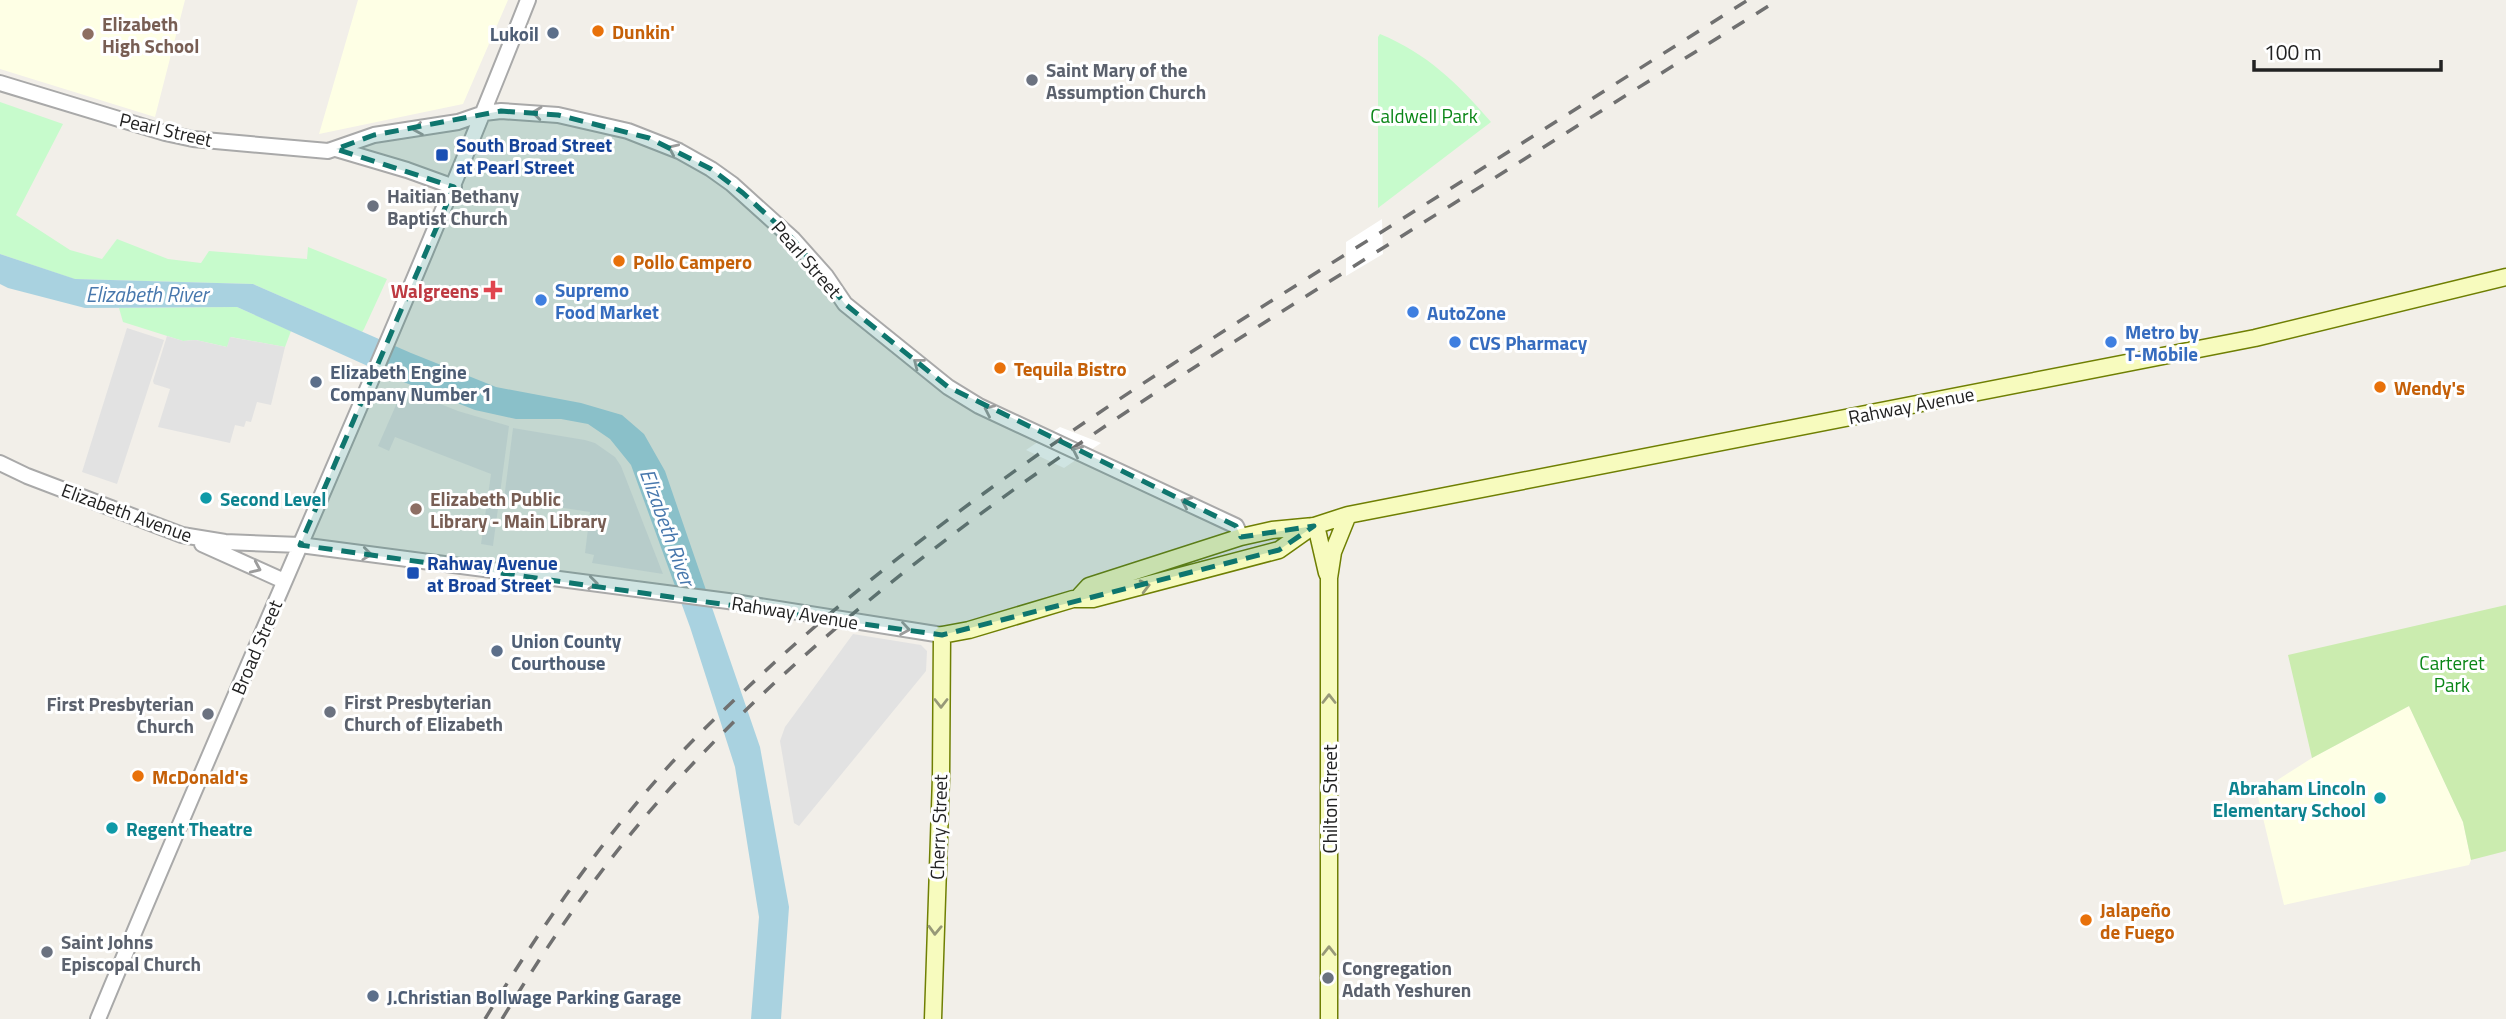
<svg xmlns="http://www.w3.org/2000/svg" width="2506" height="1019" viewBox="0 0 2506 1019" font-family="'Titillium Web',sans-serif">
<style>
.education{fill:#feffe5}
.grass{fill:#cbecaf}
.park{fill:#c7fbcc}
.parking{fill:#e2e2e2}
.water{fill:#a9d2e0}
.pier{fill:#fff}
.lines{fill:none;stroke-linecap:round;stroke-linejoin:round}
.tertiary-casing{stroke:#a9a9a9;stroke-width:18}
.secondary-casing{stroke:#6f7f03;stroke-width:19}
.tertiary{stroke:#fff;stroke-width:14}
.secondary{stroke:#f7fbbe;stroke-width:16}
.rail{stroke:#707070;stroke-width:3.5;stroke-dasharray:14 14;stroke-linecap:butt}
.oneway{stroke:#9c9c9c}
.oneway2{stroke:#979978}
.marked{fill:#0f766e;fill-opacity:0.2;stroke:#0f766e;stroke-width:5;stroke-dasharray:14 9;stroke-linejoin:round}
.food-dot{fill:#e8710a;stroke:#fff;stroke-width:2.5}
.service-dot{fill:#5c6f8a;stroke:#fff;stroke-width:2.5}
.education-dot{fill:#8d6e63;stroke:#fff;stroke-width:2.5}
.worship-dot{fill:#6b7280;stroke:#fff;stroke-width:2.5}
.transit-dot{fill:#1a4fb4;stroke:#fff;stroke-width:2.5}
.health-dot{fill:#e0444e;stroke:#fff;stroke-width:2.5}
.shop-dot{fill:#3f7fe0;stroke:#fff;stroke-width:2.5}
.culture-dot{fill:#0f9aa8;stroke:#fff;stroke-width:2.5}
.labels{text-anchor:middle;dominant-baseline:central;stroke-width:6;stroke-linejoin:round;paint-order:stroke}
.education-label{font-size:19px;font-weight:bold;fill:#785e54;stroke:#fff;text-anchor:start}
.food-label{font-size:19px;font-weight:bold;fill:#c56008;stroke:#fff;text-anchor:start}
.service-label{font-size:19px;font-weight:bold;fill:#4e5e75;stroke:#fff;text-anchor:start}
.worship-label{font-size:19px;font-weight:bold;fill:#5b616d;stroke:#fff;text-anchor:start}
.park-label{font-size:19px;fill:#0a8617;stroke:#fff}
.street-label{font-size:19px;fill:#222;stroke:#fff}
.transit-label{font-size:19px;font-weight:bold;fill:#164399;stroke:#fff;text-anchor:start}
.shop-label{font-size:19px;font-weight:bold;fill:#366cbe;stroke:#fff;text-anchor:start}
.health-label{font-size:19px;font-weight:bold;fill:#be3a42;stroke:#fff;text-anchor:end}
.culture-label{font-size:19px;font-weight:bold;fill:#0d838f;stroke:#fff;text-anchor:start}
.water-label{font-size:21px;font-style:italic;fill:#4878ad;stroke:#fff}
</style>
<rect width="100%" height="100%" fill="#f2efe9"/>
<path class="education" d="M0,0H185L155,117L0,69Z
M358,0H508L463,104L319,134Z
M2409,706L2463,822L2471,860L2469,865L2284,905L2257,793L2312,758Z"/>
<path class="grass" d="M2506,605V851L2471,860L2463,822L2409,706L2312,758L2288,655Z"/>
<path class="park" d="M1380,34C1428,54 1457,83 1491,122L1378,208V37Z
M0,102L63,124L16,215L70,250L102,259L117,239L168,259L201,263L209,251L307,259L308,247L387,279L364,329L362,332L253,284L74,279L0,254Z
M237,307L291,331L285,347L231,337L227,347L196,340L183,341L123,322L119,308Z"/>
<path class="parking" d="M127,328L164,340L117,484L82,472Z
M167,336L183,341L196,340L227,347L230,337L285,347L271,405L257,402L251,422L246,421L244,427L235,425L230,443L158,427L170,389L154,384L153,381Z
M403,389L458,411L509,426L493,546L481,544L491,474L395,437L389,451L378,446Z
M513,428L585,440L595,443L615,457L621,466L663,574L592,563L594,555L585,553L590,512L504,499Z
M853,634L921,645L927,651L926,671L799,826L794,823L780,741L785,727Z"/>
<path class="water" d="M0,254L75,279L253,284L411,353L496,387L581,403L622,415L644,434L665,471L760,747L789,907L781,1019H751L759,917L735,767L690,627L631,465L610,439L588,424L561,419H516L475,410L401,381L237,307L85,308L8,288L0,284Z"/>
<path class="pier" d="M1382,219L1383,254L1346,276V242Z
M1060,427L1101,443L1064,468L1026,450Z"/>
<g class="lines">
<defs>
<path id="tertiary" d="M0,83L165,133L193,139L328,151L374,135L458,122L484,113L501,111L558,115L628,131L679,151L711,169L732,184L793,239L826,276L845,304L948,387L979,406L1236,526L1241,537
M336,149L407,170L454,187
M0,463L27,476L182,535L225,542L300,545L728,601L942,635
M202,544L284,581
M98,1019C239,678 393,343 528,0"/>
<path id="secondary" d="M1314,526L1318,534L1327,573
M1078,598L1089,586L1241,537L1272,530L1314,526L1348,515L2255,338L2506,277
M933,1019L941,777L942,635L969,630L1073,599H1093L1279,550L1313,526
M1329,1019V578L1333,552L1348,515"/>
</defs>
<use href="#tertiary" class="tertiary-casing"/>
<use href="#secondary" class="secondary-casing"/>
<use href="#tertiary" class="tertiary"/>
<use href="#secondary" class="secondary"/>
<path class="rail" d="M485,1019C536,935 593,852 658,778C694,737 735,699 775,662C950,503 1151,376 1351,251C1484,168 1616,83 1748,0
M502,1019C552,937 608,856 673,785C864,576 1104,423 1343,273C1488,182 1633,91 1778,0"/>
</g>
<defs><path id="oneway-chevron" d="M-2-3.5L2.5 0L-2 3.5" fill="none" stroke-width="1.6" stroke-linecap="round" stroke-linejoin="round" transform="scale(1.75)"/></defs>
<g class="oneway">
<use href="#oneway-chevron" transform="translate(537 113) rotate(-174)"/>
<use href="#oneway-chevron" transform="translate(418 129) rotate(171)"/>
<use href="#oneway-chevron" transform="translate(673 149) rotate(-156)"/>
<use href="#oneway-chevron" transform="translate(918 363) rotate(-142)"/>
<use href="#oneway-chevron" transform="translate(989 410) rotate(-155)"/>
<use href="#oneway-chevron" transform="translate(1077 451) rotate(-155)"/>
<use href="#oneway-chevron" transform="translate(1186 502) rotate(-155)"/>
<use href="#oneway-chevron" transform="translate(367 554) rotate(7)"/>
<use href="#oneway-chevron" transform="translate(256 568) rotate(24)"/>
<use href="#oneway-chevron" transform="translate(593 583) rotate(7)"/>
<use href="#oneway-chevron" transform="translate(905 629) rotate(9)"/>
</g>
<g class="oneway2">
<use href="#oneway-chevron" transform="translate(1145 586) rotate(-14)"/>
<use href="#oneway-chevron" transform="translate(1329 699) rotate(-90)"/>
<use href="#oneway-chevron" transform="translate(941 703) rotate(90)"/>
<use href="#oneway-chevron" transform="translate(935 930) rotate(92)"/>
<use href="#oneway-chevron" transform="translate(1329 951) rotate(-90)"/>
</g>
<path class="marked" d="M501,111L558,115L649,138L711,169L743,193L793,239L845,304L948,387L1236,526L1241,537L1314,526L1279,550L942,635L300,545L454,187L336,149L374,135Z"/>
<g class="food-dot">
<circle cx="598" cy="31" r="7"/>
<circle cx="619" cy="261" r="7"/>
<circle cx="1000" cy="368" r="7"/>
<circle cx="2380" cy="387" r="7"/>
<circle cx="138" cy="776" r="7"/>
<circle cx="2086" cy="920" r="7"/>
</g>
<g class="service-dot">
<circle cx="553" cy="33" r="7"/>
<circle cx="316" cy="382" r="7"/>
<circle cx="497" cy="651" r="7"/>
<circle cx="373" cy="996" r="7"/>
</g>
<g class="education-dot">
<circle cx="88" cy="34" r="7"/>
<circle cx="416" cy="509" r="7"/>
</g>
<g class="worship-dot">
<circle cx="1032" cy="80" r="7"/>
<circle cx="373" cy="206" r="7"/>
<circle cx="330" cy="712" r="7"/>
<circle cx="208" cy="714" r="7"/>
<circle cx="47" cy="952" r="7"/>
<circle cx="1328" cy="978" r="7"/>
</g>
<g class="transit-dot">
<rect x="435" y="148" width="14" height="14" rx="3.5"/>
<rect x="406" y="566" width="14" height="14" rx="3.5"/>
</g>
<path class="health-dot" d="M489.5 279.5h7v7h7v7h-7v7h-7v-7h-7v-7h7z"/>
<g class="shop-dot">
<circle cx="541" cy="300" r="7"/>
<circle cx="1413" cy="312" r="7"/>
<circle cx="1455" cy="342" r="7"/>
<circle cx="2111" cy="342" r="7"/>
</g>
<g class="culture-dot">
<circle cx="206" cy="498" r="7"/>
<circle cx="2380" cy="798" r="7"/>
<circle cx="112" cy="828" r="7"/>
</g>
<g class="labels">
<g class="education-label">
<text x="102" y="23">Elizabeth<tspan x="102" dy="22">High School</tspan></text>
<text x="430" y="498">Elizabeth Public<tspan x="430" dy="22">Library - Main Library</tspan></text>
</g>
<g class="food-label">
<text x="612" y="31">Dunkin'</text>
<text x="633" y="261">Pollo Campero</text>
<text x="1014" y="368">Tequila Bistro</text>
<text x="2394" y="387">Wendy's</text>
<text x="152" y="776">McDonald's</text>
<text x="2100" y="909">Jalapeño<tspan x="2100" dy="22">de Fuego</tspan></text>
</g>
<g class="service-label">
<text x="539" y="33" text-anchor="end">Lukoil</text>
<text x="330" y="371">Elizabeth Engine<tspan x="330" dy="22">Company Number 1</tspan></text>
<text x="511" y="640">Union County<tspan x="511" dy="22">Courthouse</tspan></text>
<text x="387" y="996">J.Christian Bollwage Parking Garage</text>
</g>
<g class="worship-label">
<text x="1046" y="69">Saint Mary of the<tspan x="1046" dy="22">Assumption Church</tspan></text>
<text x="387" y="195">Haitian Bethany<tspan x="387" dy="22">Baptist Church</tspan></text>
<text x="344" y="701">First Presbyterian<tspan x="344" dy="22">Church of Elizabeth</tspan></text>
<text x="194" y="703" text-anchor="end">First Presbyterian<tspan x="194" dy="22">Church</tspan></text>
<text x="61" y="941">Saint Johns<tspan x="61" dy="22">Episcopal Church</tspan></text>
<text x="1342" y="967">Congregation<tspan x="1342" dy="22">Adath Yeshuren</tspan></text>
</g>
<g class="park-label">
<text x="1424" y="115">Caldwell Park</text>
<text x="2452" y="662">Carteret<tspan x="2452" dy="22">Park</tspan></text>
</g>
<g class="street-label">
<text transform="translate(166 129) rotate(13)">Pearl Street</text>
<text transform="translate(807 259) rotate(49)">Pearl Street</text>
<text transform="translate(1911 405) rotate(-11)">Rahway Avenue</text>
<text transform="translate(127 512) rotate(20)">Elizabeth Avenue</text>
<text transform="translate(795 612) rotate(9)">Rahway Avenue</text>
<text transform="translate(256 647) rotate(-67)">Broad Street</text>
<text transform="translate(1329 799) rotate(-90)">Chilton Street</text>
<text transform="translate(938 827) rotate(-88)">Cherry Street</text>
</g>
<g class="transit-label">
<text x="456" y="144">South Broad Street<tspan x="456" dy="22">at Pearl Street</tspan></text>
<text x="427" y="562">Rahway Avenue<tspan x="427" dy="22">at Broad Street</tspan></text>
</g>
<g class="shop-label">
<text x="555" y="289">Supremo<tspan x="555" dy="22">Food Market</tspan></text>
<text x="1427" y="312">AutoZone</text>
<text x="2125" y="331">Metro by<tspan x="2125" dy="22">T-Mobile</tspan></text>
<text x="1469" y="342">CVS Pharmacy</text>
</g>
<g class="health-label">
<text x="479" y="290">Walgreens</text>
</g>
<g class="culture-label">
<text x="220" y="498">Second Level</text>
<text x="2366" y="787" text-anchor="end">Abraham Lincoln<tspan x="2366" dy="22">Elementary School</tspan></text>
<text x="126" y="828">Regent Theatre</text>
</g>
<g class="water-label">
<text x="147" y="294">Elizabeth River</text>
<text transform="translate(668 527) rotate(70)">Elizabeth River</text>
</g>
</g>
<path d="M2254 60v10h187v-10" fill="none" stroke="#222222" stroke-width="3.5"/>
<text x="2264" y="60" font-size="21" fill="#222222" stroke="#ffffff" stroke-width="5" paint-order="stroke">100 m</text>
</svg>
